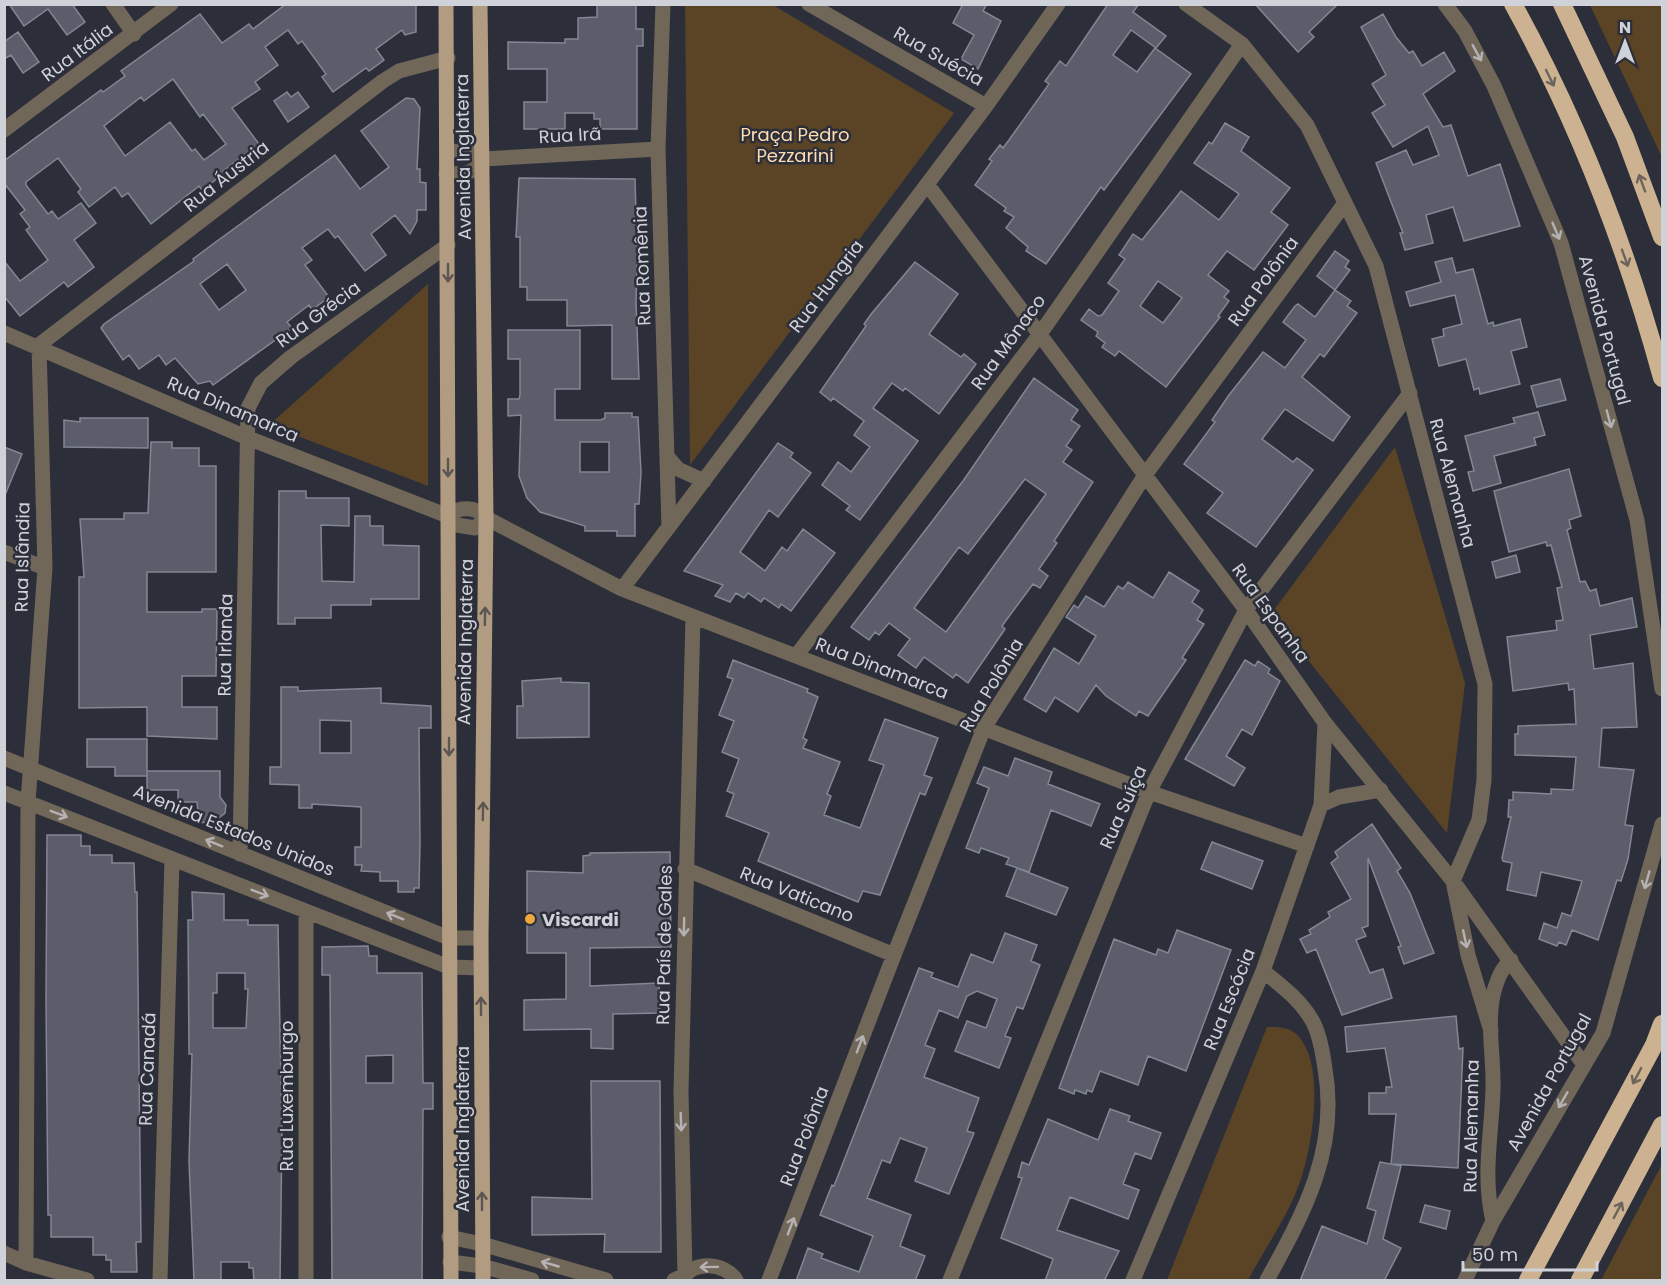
<svg xmlns="http://www.w3.org/2000/svg" width="1667" height="1285" viewBox="0 0 1667 1285" font-family="Poppins,sans-serif">
<style>
.green{fill:#5a4425}
.building{fill:#5b5e6a;stroke:#838693;stroke-width:1.5;fill-rule:evenodd}
.lines{fill:none;stroke-linecap:round;stroke-linejoin:round}
.minor{stroke:#716759;stroke-width:15}
.major{stroke:#b29c81;stroke-width:15}
.highway{stroke:#ccb290;stroke-width:18}
.oneway{stroke:#b4b2b3}
.oneway2{stroke:#6c635c}
.oneway3{stroke:#5b5553}
.poi-dot{fill:#eea83c;stroke:#2c2f3a;stroke-width:2}
.labels{text-anchor:middle;dominant-baseline:central;stroke-width:5;stroke-linejoin:round;paint-order:stroke}
.street-label{font-size:18px;fill:#d0d2d9;stroke:#2c2f3a}
.park-label{font-size:18px;fill:#fddcb0;stroke:#2c2f3a}
.poi-label{font-size:18px;font-weight:bold;fill:#d0d2d9;stroke:#2c2f3a;text-anchor:start}
</style>
<rect width="100%" height="100%" fill="#2c2f3a"/>
<path class="green" d="M685,5H773L954,113L690,465Z
M1590,5H1662V157Z
M428,284V486L269,425Z
M1395,447L1465,683L1447,833L1271,614Z
M1267,1027C1274,1027 1284,1027 1290,1030C1330,1051 1312,1153 1298,1187C1286,1219 1264,1250 1248,1280H1167Z
M1662,1164V1280H1601L1608,1267Z"/>
<path class="building" d="M9,4H72L85,22L67,35L48,9L24,26Z
M286,4H416V32L405,35L402,30L376,49L384,60L369,71L366,68L333,92L322,77L326,74L302,41L298,44L288,30L265,47L278,65L255,82L260,89L232,108L259,144L223,171L225,173L202,190L199,186L151,224L128,193L122,197L115,187L89,207L78,192L81,189L58,158L26,182V185L48,214L52,211L58,219L81,203L96,223L74,240L94,267L68,287L64,282L20,316L4,296V261L20,281L48,260L26,230L30,227L20,214L25,210L4,183V161L101,90L103,92L125,76L121,71L200,14L222,43L249,24L253,29ZM173,79L200,117L203,114L226,144L204,160L195,149L192,151L170,122L125,156L104,126L141,97L144,101Z
M597,4H636V29H643V46H637V129H600V119H594V113H565V129H524V102H547V69H508V42L565,43V39H578V18L597,17Z
M963,4H987L983,11L1001,21L978,69L961,59L974,35L953,23Z
M1108,4H1139L1133,12L1166,36L1156,48L1131,30L1113,55L1137,72L1155,48L1191,74L1104,190L1101,187L1046,264L1026,251L1028,247L1006,228L1014,217L1004,211L1006,208L975,185L992,161L989,159L1000,145L1003,148L1009,140L1049,84L1045,81L1060,61L1066,66Z
M1255,4H1338L1309,32L1314,37L1298,52Z
M1383,14L1396,37L1409,53L1413,51L1422,66L1444,52L1455,71L1423,94L1443,127L1451,125L1468,176L1500,164L1520,226L1464,241L1453,207L1426,215L1433,243L1405,250L1400,233H1403L1376,163L1406,150L1413,165L1439,155L1428,126L1393,147L1372,113L1385,105L1372,84L1386,75L1361,27Z
M18,32L39,62L23,73L11,55L4,59V42Z
M287,92L291,97L298,92L309,107L288,122L274,101Z
M406,98L414,99L420,108L417,169H420V182L426,183V210H417V221L410,234L395,215L371,234L386,255L365,271L338,236L335,238L328,229L302,248L312,260L305,265L329,297L312,310L309,305L287,322L292,328L213,385L210,381L198,384L175,358L166,365L159,355L139,369L129,355L123,360L101,328L104,324L194,261L193,259L213,244L335,155L360,189L389,167L361,131ZM227,264L246,290L219,310L200,284Z
M1225,123L1249,137L1241,151L1290,188L1271,212L1288,225L1254,270L1227,251L1208,275L1229,291L1224,297L1229,301L1218,316L1220,317L1166,387L1119,351L1115,356L1102,347L1105,343L1096,336L1098,332L1081,320L1089,309L1098,316L1102,315L1119,291L1108,283L1125,259L1119,255L1133,234L1142,240L1181,191L1219,220L1239,194L1194,163L1209,142L1212,144ZM1158,281L1182,298L1163,323L1140,306Z
M519,178L635,179L636,213H639L636,302L639,379H612V325L567,326V300H527V287H520V237H516Z
M1335,251L1349,261L1345,267L1350,270L1335,290L1317,276Z
M1452,258L1456,273L1473,269L1488,324L1493,322L1494,326L1520,319L1527,347L1511,351L1520,384L1480,394L1479,388L1474,390L1466,359L1439,366L1432,339L1444,336L1443,329L1462,324L1455,295L1410,306L1406,292L1441,282L1435,262Z
M915,262L958,294L929,334L961,357L964,354L976,364L939,414L905,388L903,391L892,383L873,408L918,441L860,520L846,510L850,506L822,485L838,462L851,472L870,447L854,435L864,421L833,398L831,401L820,392L866,326L864,324L872,313Z
M1335,290L1351,301L1347,306L1357,313L1324,357L1320,354L1302,377L1350,417L1333,441L1285,409L1262,439L1293,462L1297,458L1313,470L1256,547L1207,513L1223,493L1184,464L1215,422L1212,420L1229,395L1263,352L1285,368L1306,340L1283,322L1295,306L1298,304L1315,317Z
M508,330H580V389H555V420H601L605,418V413H632V417H638L641,472L639,504H635V536H617V531H585V526L540,512L527,498L519,476L521,415L508,416V399H519L520,395V359H508ZM580,442H609V472H580Z
M1034,378L1078,410L1071,420L1080,426L1066,446L1072,450L1063,462L1093,482L1054,541L1057,543L1039,569L1048,576L1040,588L1033,584L1002,626L1005,629L968,683L956,674L953,678L924,657L916,668L898,655L910,639L889,623L879,635L875,632L869,640L851,627L963,481ZM1025,479L1046,494L946,632L914,608L959,547L968,554Z
M1560,379L1566,400L1537,407L1531,386Z
M1538,412L1545,435L1534,438L1536,445L1494,456L1501,483L1473,491L1468,472L1474,471L1465,436L1515,423L1513,418Z
M80,418H148V448L64,447V420L80,422Z
M151,442H172V448H199V466H216V572H147V612H202V609H217L216,676H182V707H217V739L147,736V707L79,708V577H84L80,519H124V513H148Z
M778,443L793,453L790,457L811,473L778,517L769,510L740,552L765,571L782,547L787,551L803,529L835,553L791,611L781,604L779,608L764,598L761,602L748,593L744,598L736,593L730,602L715,596L723,585L684,571Z
M4,447L22,454L5,495H4Z
M1569,469L1581,516L1569,520L1571,528L1567,530L1580,582L1585,581L1590,591L1596,589L1600,606L1632,598L1637,627L1590,635L1594,669L1633,663L1637,727L1602,728L1599,767L1634,770L1625,825L1633,826L1628,859L1621,881L1617,880L1598,940L1572,930L1566,945L1559,942L1557,946L1539,939L1544,923L1557,928L1562,913L1571,916L1582,881L1541,872L1536,896L1507,890L1512,863L1503,861L1502,858L1511,817H1508L1509,800H1513V792L1551,794V789L1573,790L1576,757L1515,755V734H1518V726L1576,724L1574,689L1569,690L1568,683L1513,691L1507,637L1557,630L1556,621L1563,620L1557,588L1562,587L1551,545L1547,546L1546,542L1509,552L1494,491Z
M279,491H306V498H349V526L321,525L322,581L354,582L355,516H370V526H383V545L419,546V599H371V605H331V618H295V624H278Z
M1516,555L1520,572L1496,578L1492,562Z
M1169,572L1199,591L1192,602L1203,610L1197,620L1204,624L1182,658L1186,660L1148,716L1139,711L1136,716L1106,696L1096,685L1078,712L1055,697L1046,712L1024,699L1054,648L1079,664L1096,636L1066,617L1074,605L1078,608L1086,596L1104,607L1118,586L1123,589L1128,582L1153,598Z
M733,660L808,689L807,692L818,697L803,738L807,740L803,748L840,762L827,794L831,796L824,815L860,828L884,765L869,760L885,719L938,738L924,775L932,778L925,795L920,793L880,895L863,891L858,902L758,861L769,833L726,816L734,794L727,791L739,759L722,752L734,721L719,715L733,679L727,677Z
M1245,660L1255,666L1258,661L1270,669L1268,673L1280,681L1252,735L1242,729L1226,756L1245,768L1234,786L1185,759Z
M561,678V682L589,683V737L517,738V706H523L522,681Z
M281,687H298V691L381,688V703L431,706V728H419L420,843L419,888H414V892H398V881H380V872L361,871L362,865H355V847H361V807L312,804V808H299V785L270,784V767H281ZM320,720L351,721V753H320Z
M87,739H147V776H115V767H87Z
M1015,758L1052,772L1048,784L1100,804L1091,826L1051,810L1029,872L1006,864L1009,858L981,848L979,853L966,848L989,788L977,783L984,767L1008,776Z
M147,771H220V797L226,805L225,813L215,821L199,823L197,802H178V790H147Z
M1372,824L1401,868L1397,871L1410,893L1434,953L1404,964L1398,947L1401,946L1368,858V926L1362,928L1366,936L1356,940L1370,973L1383,969L1392,998L1342,1015L1316,949L1307,953L1300,939L1311,934L1309,930L1330,917L1328,912L1351,899L1331,863L1338,857L1335,852Z
M47,835H81V846H90V855H112V863H134L135,892H137L141,1242H136L137,1272H111V1260H106V1255H93V1237H51V1215H48L46,1001Z
M1212,842L1263,861L1252,889L1201,869Z
M670,852L671,947L590,948V986L659,983L660,1013L613,1014V1049L591,1048V1029L524,1030V1000L566,999V953H527V871L583,873V856L590,855V853Z
M1017,868L1068,888L1056,915L1006,896Z
M192,892L224,894V920H248V925H278L282,1134L280,1281H254L253,1268H249V1262H221V1281H194L189,1161L192,1054H189L188,920H193ZM217,973H245V989H248L246,1028H213V993H217Z
M1177,930L1231,950L1186,1071L1148,1056L1138,1085L1100,1071L1092,1092L1087,1090L1086,1094L1075,1090L1074,1094L1059,1088L1114,939L1156,955L1158,949L1168,953Z
M1005,933L1037,945L1031,961L1040,965L1023,1009L1017,1007L1005,1036L1011,1038L999,1068L955,1051L967,1021L986,1028L997,999L977,991L967,996L958,1018L939,1010L925,1045L935,1049L924,1077L979,1098L967,1131L974,1133L949,1194L915,1181L927,1148L900,1138L890,1163L882,1160L867,1198L911,1215L900,1246L925,1256L915,1281H796L808,1248L823,1254L821,1258L859,1272L873,1236L820,1215L832,1185L834,1186L919,968L933,973L931,977L958,987L971,954L993,963Z
M368,946L369,956H377V973H422L423,1083H433V1109H423L422,1281H332L330,975H322V947ZM393,1055V1083H366V1056Z
M1456,1016L1459,1049L1463,1048L1458,1168L1391,1164L1396,1114H1369V1093H1386V1087H1392L1385,1048L1347,1052L1345,1027Z
M591,1081H660L661,1252H604L605,1234L532,1235V1197L592,1199Z
M1110,1109L1130,1116L1128,1121L1161,1133L1151,1159L1135,1153L1123,1184L1139,1190L1128,1219L1070,1197L1057,1230L1119,1251L1104,1281H1045L1053,1259L1001,1238L1022,1178L1018,1177L1022,1162L1029,1165L1048,1119L1098,1140Z
M1380,1162L1401,1166L1383,1239L1401,1248L1384,1281H1300L1322,1226L1367,1244L1376,1211L1367,1208Z
M1425,1205L1450,1211L1446,1229L1420,1222Z"/>
<g class="lines">
<path class="minor" d="M113,4L134,34
M663,4L658,149L669,527
M809,4L986,106
M1186,4L1242,44L1307,125L1376,266L1485,684L1484,780L1479,820L1453,881L1468,955L1491,1031
M1445,4L1465,31L1494,86L1561,243L1637,520L1662,689
M4,130L171,4
M447,151L473,152L483,159
M483,159L658,149
M446,174C463,174 474,175 483,159
M927,184L1246,610L1325,723L1453,881L1584,1065
M4,333L248,438L448,516L457,525L475,528L486,518
M667,456L678,469L704,481
M448,516C458,506 477,506 486,518L622,589L1149,792L1307,846
M4,552L45,568
M622,589L986,106L1058,4
M796,656L1040,334L1242,44
M4,758L449,938H481
M4,793L449,967L481,968
M1321,805L1339,797L1381,790
M240,854L248,408L261,383L291,357L448,245
M685,869L894,955
M1263,971C1282,986 1303,1002 1314,1024C1320,1037 1323,1054 1325,1069C1339,1149 1304,1213 1267,1280
M1493,1221C1482,1175 1492,1133 1493,1088C1494,1056 1486,1022 1494,991C1498,978 1501,969 1511,960
M449,1237L482,1244L606,1280
M4,1253L26,1263L87,1280
M450,1262L482,1266L532,1280
M26,1263L28,802L45,568L39,345L383,81L399,71L448,58
M160,1280L172,859
M306,1280V911
M674,1280L685,1275L681,1092L693,617
M682,1280C692,1260 725,1262 736,1280
M769,1280L894,955L984,728L1145,475L1345,203
M950,1280L1149,792L1246,610L1410,393
M1133,1280L1263,971L1321,805L1325,723
M1465,1280L1493,1221L1603,1033L1662,824"/>
<path class="major" d="M446,4L451,1280
M480,4L486,518L481,938L483,1280"/>
<path class="highway" d="M1513,4C1578,122 1627,249 1662,378
M1562,4L1625,137L1662,237
M1528,1280L1654,1045L1662,1024
M1580,1280L1662,1125"/>
</g>
<defs><path id="oneway-shaft" d="M-6 0H5M1.5-3L5.5 0L1.5 3" fill="none" stroke-width="1.6" stroke-linecap="round" stroke-linejoin="round" transform="scale(1.5)"/></defs>
<g class="oneway">
<use href="#oneway-shaft" transform="translate(1477 53) rotate(61)"/>
<use href="#oneway-shaft" transform="translate(1556 231) rotate(67)"/>
<use href="#oneway-shaft" transform="translate(1609 419) rotate(75)"/>
<use href="#oneway-shaft" transform="translate(59 814) rotate(21)"/>
<use href="#oneway-shaft" transform="translate(214 843) rotate(-158)"/>
<use href="#oneway-shaft" transform="translate(1647 880) rotate(106)"/>
<use href="#oneway-shaft" transform="translate(260 893) rotate(21)"/>
<use href="#oneway-shaft" transform="translate(395 916) rotate(-158)"/>
<use href="#oneway-shaft" transform="translate(684 927) rotate(91)"/>
<use href="#oneway-shaft" transform="translate(1465 939) rotate(78)"/>
<use href="#oneway-shaft" transform="translate(860 1044) rotate(-69)"/>
<use href="#oneway-shaft" transform="translate(1563 1100) rotate(120)"/>
<use href="#oneway-shaft" transform="translate(681 1122) rotate(88)"/>
<use href="#oneway-shaft" transform="translate(791 1226) rotate(-69)"/>
<use href="#oneway-shaft" transform="translate(550 1264) rotate(-164)"/>
<use href="#oneway-shaft" transform="translate(709 1267) rotate(179)"/>
</g>
<g class="oneway2">
<use href="#oneway-shaft" transform="translate(1550 78) rotate(64)"/>
<use href="#oneway-shaft" transform="translate(1642 183) rotate(-110)"/>
<use href="#oneway-shaft" transform="translate(1625 258) rotate(70)"/>
<use href="#oneway-shaft" transform="translate(1637 1076) rotate(118)"/>
<use href="#oneway-shaft" transform="translate(1618 1210) rotate(-62)"/>
</g>
<g class="oneway3">
<use href="#oneway-shaft" transform="translate(448 273) rotate(90)"/>
<use href="#oneway-shaft" transform="translate(448 468) rotate(90)"/>
<use href="#oneway-shaft" transform="translate(485 616) rotate(-89)"/>
<use href="#oneway-shaft" transform="translate(449 747) rotate(90)"/>
<use href="#oneway-shaft" transform="translate(483 811) rotate(-89)"/>
<use href="#oneway-shaft" transform="translate(481 1006) rotate(-90)"/>
<use href="#oneway-shaft" transform="translate(482 1201) rotate(-90)"/>
</g>
<circle class="poi-dot" cx="530" cy="919" r="6"/>
<g class="labels">
<g class="street-label">
<text transform="translate(77 52) rotate(-37)">Rua Itália</text>
<text transform="translate(939 56) rotate(30)">Rua Suécia</text>
<text transform="translate(570 135) rotate(-3)">Rua Irã</text>
<text transform="translate(463 157) rotate(-91)">Avenida Inglaterra</text>
<text transform="translate(226 176) rotate(-38)">Rua Áustria</text>
<text transform="translate(642 266) rotate(-92)">Rua Romênia</text>
<text transform="translate(1263 281) rotate(-54)">Rua Polônia</text>
<text transform="translate(826 286) rotate(-53)">Rua Hungria</text>
<text transform="translate(318 314) rotate(-36)">Rua Grécia</text>
<text transform="translate(1605 330) rotate(75)">Avenida Portugal</text>
<text transform="translate(1008 342) rotate(-54)">Rua Mônaco</text>
<text transform="translate(233 409) rotate(23)">Rua Dinamarca</text>
<text transform="translate(1453 483) rotate(75)">Rua Alemanha</text>
<text transform="translate(22 557) rotate(-89)">Rua Islândia</text>
<text transform="translate(1271 613) rotate(54)">Rua Espanha</text>
<text transform="translate(465 642) rotate(-89)">Avenida Inglaterra</text>
<text transform="translate(225 645) rotate(-89)">Rua Irlanda</text>
<text transform="translate(882 668) rotate(21)">Rua Dinamarca</text>
<text transform="translate(991 685) rotate(-59)">Rua Polônia</text>
<text transform="translate(1123 807) rotate(-66)">Rua Suíça</text>
<text transform="translate(234 830) rotate(22)">Avenida Estados Unidos</text>
<text transform="translate(797 894) rotate(22)">Rua Vaticano</text>
<text transform="translate(664 945) rotate(-89)">Rua País de Gales</text>
<text transform="translate(1229 999) rotate(-68)">Rua Escócia</text>
<text transform="translate(147 1069) rotate(-88)">Rua Canadá</text>
<text transform="translate(1549 1082) rotate(-61)">Avenida Portugal</text>
<text transform="translate(286 1096) rotate(-90)">Rua Luxemburgo</text>
<text transform="translate(1471 1126) rotate(-89)">Rua Alemanha</text>
<text transform="translate(462 1129) rotate(-90)">Avenida Inglaterra</text>
<text transform="translate(804 1136) rotate(-69)">Rua Polônia</text>
</g>
<g class="park-label">
<text x="795" y="134">Praça Pedro<tspan x="795" dy="21">Pezzarini</tspan></text>
</g>
<g class="poi-label">
<text x="542" y="919">Viscardi</text>
</g>
</g>
<rect width="1667" height="1285" fill="none" stroke="#d0d2d9" stroke-width="12"/>
<g transform="translate(1625 42)" stroke="#2c2f3a" stroke-width="4.5" paint-order="stroke">
<path d="M0-4.5L10 22L0 15L-10 22Z" fill="#d0d2d9"/>
<text y="-9" font-size="16" font-weight="bold" text-anchor="middle" fill="#d0d2d9">N</text>
</g>
<path d="M1463 1261v9h134v-9" fill="none" stroke="#d0d2d9" stroke-width="3"/>
<text x="1472" y="1261" font-size="18" fill="#d0d2d9" stroke="#2c2f3a" stroke-width="4.5" paint-order="stroke">50 m</text>
</svg>
